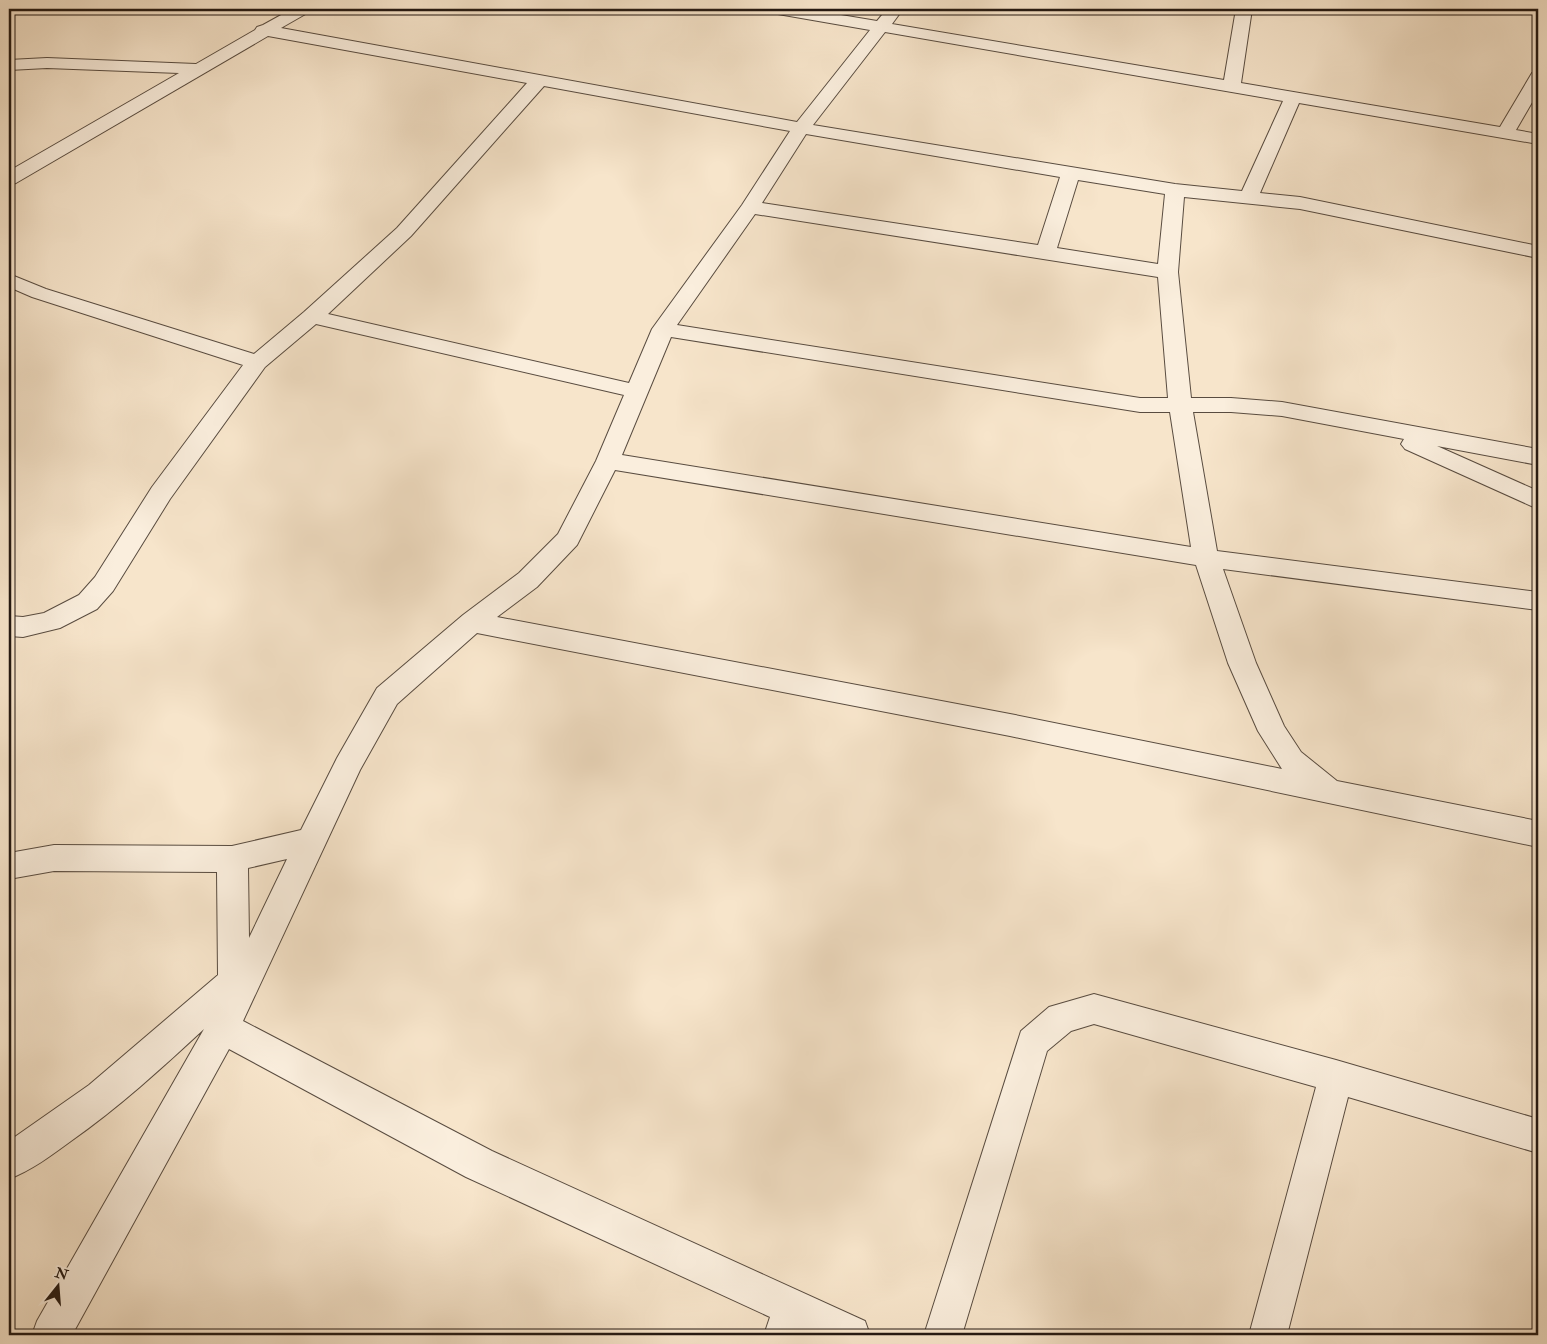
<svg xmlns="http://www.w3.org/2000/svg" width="1547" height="1344" viewBox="0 0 1547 1344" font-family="'IM FELL Double Pica',serif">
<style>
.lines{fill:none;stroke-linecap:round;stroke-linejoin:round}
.minor-casing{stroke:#594c40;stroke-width:2}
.minor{fill:#faeedd;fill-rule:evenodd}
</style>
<rect width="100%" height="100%" fill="#f7e5cb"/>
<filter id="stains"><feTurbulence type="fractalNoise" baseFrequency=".004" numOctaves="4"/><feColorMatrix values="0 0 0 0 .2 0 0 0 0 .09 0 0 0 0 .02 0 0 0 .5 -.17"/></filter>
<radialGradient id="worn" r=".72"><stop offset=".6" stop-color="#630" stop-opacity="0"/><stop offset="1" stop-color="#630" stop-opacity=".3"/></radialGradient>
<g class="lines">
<defs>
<path id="minor" d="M292,9H311L309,12L281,28L797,122L870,30L778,14L772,12L770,9H805L877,21L887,9H903L892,24L1224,80L1236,9H1252L1241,83L1500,127L1532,73L1538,72V92L1516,130L1538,134V144L1299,103L1260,193L1300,197L1538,246V258L1300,209L1184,197L1178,272L1191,398H1231L1282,402L1538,449V465L1437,446L1538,491V509L1405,449L1401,444L1404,439L1282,416L1231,412H1193L1217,551L1538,592V610L1223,569L1256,663L1284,726L1301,752L1337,781L1538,821V847L1010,736L477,633L397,704L360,770L243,1021L492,1151L865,1321L870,1335H808L803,1333L802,1335H764L770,1317L466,1177L229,1049L72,1335H32L37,1321L204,1029C162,1068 119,1107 71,1141C52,1155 32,1170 9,1179V1141L89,1085L218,975L217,872L54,871L9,879V853L54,845L232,846L301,830L337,758L377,688L463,615L519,573L558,534L596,461L624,395L316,324L265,367L170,499L113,591L97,609L60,628L23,637L9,636V616L23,617L44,613L79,595L95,577L152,487L243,365L32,297L9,287V274L46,289L254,354L304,312L397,228L527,83L268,36L16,183L9,185V171L179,73L47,68L9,70V60L47,58L196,64L255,30L257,27L263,25ZM885,32L1283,101L1242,191L1175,184L813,125ZM544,86L790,131L742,205L652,329L629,383L328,314L411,236ZM806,134L1060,177L1038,245L762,203ZM1078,180L1165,194L1158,264L1057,248ZM755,214L1158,277L1168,398H1140L677,325ZM671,337L1140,412H1170L1191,547L622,455ZM615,470L1196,565L1228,663L1258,731L1282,769L1010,714L497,617L537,587L577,545ZM287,859L249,938L248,868Z
M1094,994L1336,1060L1538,1119V1153L1348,1097L1287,1335H1249L1316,1087L1094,1024L1071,1031L1047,1051L962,1335H924L1021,1031L1049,1007Z"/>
</defs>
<use href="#minor" class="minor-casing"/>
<use href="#minor" class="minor"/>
</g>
<rect width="1547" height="1344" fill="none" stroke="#f7e5cb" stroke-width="30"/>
<rect x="10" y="10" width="1527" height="1324" fill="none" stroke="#241912" stroke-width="2.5"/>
<rect x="15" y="15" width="1517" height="1314" fill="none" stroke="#241912"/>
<g transform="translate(58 1286) rotate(17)" stroke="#faeedd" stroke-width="4" paint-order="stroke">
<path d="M0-4L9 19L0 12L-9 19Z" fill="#241912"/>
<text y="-8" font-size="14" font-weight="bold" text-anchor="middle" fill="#241912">N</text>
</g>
<rect width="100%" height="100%" filter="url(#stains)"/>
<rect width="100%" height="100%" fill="url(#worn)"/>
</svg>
